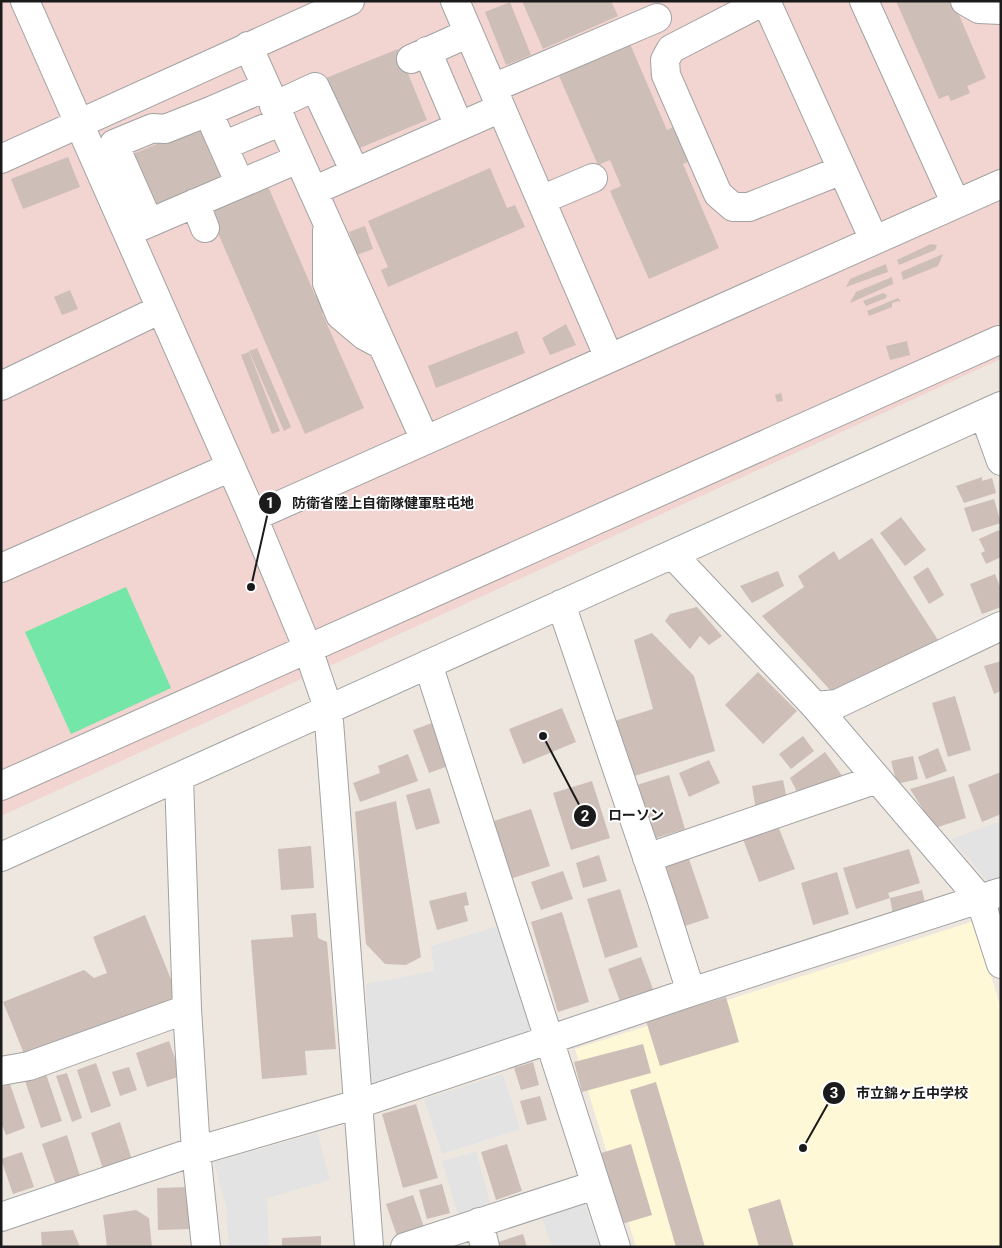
<svg xmlns="http://www.w3.org/2000/svg" width="1002" height="1248" viewBox="0 0 1002 1248" font-family="Roboto,'Noto Sans JP',sans-serif">
<style>
.education{fill:#fff8d7}
.military{fill:#f2d4d0}
.pitch{fill:#74e6a7}
.parking{fill:#e3e3e3}
.building{fill:#cebeb8}
.lines{fill:none;stroke-linecap:round;stroke-linejoin:round}
.minor-casing{stroke:#a2a2a2;stroke-width:30}
.minor{stroke:#fff;stroke-width:28}
.leader{fill:none;stroke:#1b1b1b;stroke-width:2}
.callout-dot{fill:#1b1b1b;stroke:#fff;stroke-width:2}
.mark-label{font-size:15px;text-anchor:middle;font-weight:bold;fill:#fff}
.callout-label{font-size:14px;text-anchor:middle;font-weight:bold;fill:#1b1b1b;stroke:#fff;stroke-width:4;stroke-linejoin:round;paint-order:stroke}
</style>
<rect width="100%" height="100%" fill="#eee7df"/>
<path class="education" d="M974,921L1001,1008V1247H636L575,1049Z"/>
<path class="military" d="M1,1H1001V359L1,816Z"/>
<path class="pitch" d="M126,587L171,688L71,734L25,632Z"/>
<path class="parking" d="M1001,821V877L988,881L951,839Z
M499,926L533,1032L380,1086L371,1081L366,984L434,971L431,946Z
M503,1074L520,1129L442,1154L424,1099Z
M317,1133L330,1180L267,1198L269,1247H229L226,1207L214,1162Z
M476,1152L491,1205L458,1215L442,1161Z
M584,1203L600,1247H552L542,1219Z"/>
<path class="building" d="M522,1H611L618,16L543,49Z
M896,1H953L986,78L967,86L970,93L951,101L948,95L939,99Z
M510,2L531,55L506,65L485,12Z
M630,44L667,130L696,117L711,152L683,164L719,248L649,279L610,191L621,186L610,160L598,165L559,76Z
M398,49L427,120L355,150L326,78Z
M205,124L228,180L153,212L128,156Z
M68,157L80,187L23,209L11,179Z
M490,168L507,208L515,205L525,227L388,287L381,270L388,267L368,221Z
M267,184L315,295L337,286L344,304L322,313L364,408L305,434L208,210Z
M365,226L373,249L357,255L349,232Z
M931,244L937,245L935,250L899,265L897,260Z
M943,254L938,266L903,280L901,272Z
M886,264L888,272L846,287L850,279Z
M892,277L893,284L850,303L856,292Z
M70,290L78,309L62,315L54,297Z
M883,293L887,295L886,298L866,306L863,301Z
M898,298L901,302L898,301L892,303V307L869,316L867,311Z
M566,324L576,345L550,355L542,338Z
M517,331L525,353L436,388L428,366Z
M907,341L910,355L890,360L886,346Z
M257,348L291,427L284,431L249,351Z
M249,352L280,431L272,434L241,355Z
M781,393L783,401L777,402L775,395Z
M982,477V481L992,478L996,493L964,503L956,486Z
M994,499L1001,523L972,532L964,508Z
M901,517L926,550L905,566L880,533Z
M999,530L1001,533V557L986,564L981,553L985,551L979,539Z
M872,538L938,640L831,691L762,616L804,587L798,576L834,551L839,560Z
M928,567L944,595L929,604L913,577Z
M778,571L784,586L752,603L740,586Z
M995,574L1001,589V607L982,614L970,584Z
M697,607L722,636L709,645L700,636L690,649L665,621L670,614Z
M652,633L694,676L715,751L628,778L611,722L653,709L634,640Z
M1001,661V691L994,694L984,666Z
M758,672L797,711L763,744L725,705Z
M955,696L971,750L948,757L932,703Z
M562,708L576,742L523,764L509,729Z
M432,723L448,766L429,773L413,730Z
M803,736L814,751L791,769L779,754Z
M938,748L947,771L926,779L918,757Z
M825,752L846,781L798,794L790,778Z
M408,754L418,781L360,802L353,783L380,773L378,766Z
M913,756L918,779L897,784L891,761Z
M709,760L720,783L689,797L679,773Z
M1001,772V814L982,822L968,785Z
M669,775L685,829L653,839L637,785Z
M954,776L966,818L935,828L910,789Z
M783,780L788,804L756,810L752,786Z
M592,781L610,838L571,850L553,793Z
M430,788L440,823L416,830L406,795Z
M396,801L421,957L406,965L385,964L366,944L355,812Z
M531,809L550,866L510,879L491,822Z
M778,826L795,869L759,882L743,839Z
M311,846L314,888L281,890L278,849Z
M909,849L920,883L888,893L890,898L856,909L843,868Z
M599,855L607,881L583,888L576,863Z
M688,856L709,918L682,927L661,865Z
M563,871L573,899L541,910L531,882Z
M837,872L849,914L813,925L801,883Z
M620,889L638,947L605,958L587,899Z
M922,890L926,907L893,915L890,898Z
M466,892L469,905L464,906L468,921L437,930L429,901Z
M562,912L589,1002L558,1012L531,922Z
M316,913L318,938L327,942L336,1049L305,1051L307,1075L262,1079L251,940L293,937L291,915Z
M145,915L181,1004L29,1066L3,1002L84,970L94,978L107,973L93,937Z
M641,957L654,992L621,1004L608,969Z
M726,997L739,1042L660,1066L646,1021Z
M169,1041L181,1076L147,1087L136,1053Z
M643,1044L651,1073L582,1092L574,1062Z
M533,1062L539,1085L521,1090L514,1068Z
M96,1063L111,1106L91,1113L77,1070Z
M43,1065L62,1121L41,1128L22,1072Z
M129,1067L137,1090L120,1096L112,1072Z
M67,1073L82,1118L72,1122L56,1076Z
M656,1082L705,1247H676L630,1090Z
M10,1084L25,1128L6,1135L1,1122V1087Z
M540,1096L547,1120L527,1125L520,1101Z
M416,1104L438,1178L403,1188L382,1114Z
M120,1122L133,1163L104,1172L91,1133Z
M67,1135L80,1176L56,1185L42,1144Z
M507,1144L522,1191L496,1200L481,1152Z
M631,1144L652,1215L622,1224L601,1153Z
M22,1152L34,1187L13,1194L1,1159Z
M442,1184L450,1213L427,1219L419,1190Z
M190,1187L191,1229L158,1230L157,1188Z
M413,1195L425,1230L398,1239L386,1204Z
M780,1199L794,1247H759L748,1209Z
M136,1210L149,1218L152,1247H107L103,1215Z
M73,1230L80,1247H42L41,1232Z
M523,1234L527,1247H496L495,1243Z
M321,1236V1247H282V1238Z"/>
<g class="lines">
<defs>
<path id="minor" d="M25,1L253,517L308,649L328,708L369,1247
M455,1L609,358
M764,1L671,49L665,60L666,75L718,194L733,207H749L842,170
M766,1L874,240
M864,1L956,204
M965,1L979,9L1001,10
M248,46L425,440
M427,51L459,126
M411,59L469,33
M493,88L657,18
M274,106L315,87L355,172
M208,112L266,87
M223,146L282,121
M1,159L350,1
M240,184L298,159
M313,191L501,108
M541,200L593,178
M195,203L205,228
M327,231V283L340,315L365,336L382,345
M128,232C165,216 203,200 240,184L208,112L165,129L153,128L114,144L149,223
M1,386L161,309
M984,414L1001,461
M253,517L1001,184
M673,555L815,706L980,899L1001,964
M1,568L231,467
M561,604L662,901L691,992
M428,664L616,1247
M815,706L837,704L1001,626
M179,778L187,1009L196,1151L206,1247
M1,786L999,340
M1,857L1001,406
M647,858L877,779
M1,1071L29,1066L187,1009
M1,1217L196,1151L358,1104L691,992L1001,892
M479,1222L485,1247
M405,1247L595,1185"/>
</defs>
<use href="#minor" class="minor-casing"/>
<use href="#minor" class="minor"/>
</g>
<path class="leader" d="M251 587L270 503M543 736L585 816M803 1148L834 1093"/>
<g class="callout-dot">
<circle cx="251" cy="587" r="5"/>
<circle cx="543" cy="736" r="5"/>
<circle cx="803" cy="1148" r="5"/>
<circle cx="270" cy="503" r="12"/>
<circle cx="585" cy="816" r="12"/>
<circle cx="834" cy="1093" r="12"/>
</g>
<g class="mark-label">
<text x="270" y="508">1</text>
<text x="585" y="821">2</text>
<text x="834" y="1098">3</text>
</g>
<g class="callout-label">
<text x="383" y="508">防衛省陸上自衛隊健軍駐屯地</text>
<text x="636" y="820">ローソン</text>
<text x="912" y="1098">市立錦ヶ丘中学校</text>
</g>
<rect width="1002" height="1248" fill="none" stroke="#1b1b1b" stroke-width="5"/>
</svg>
